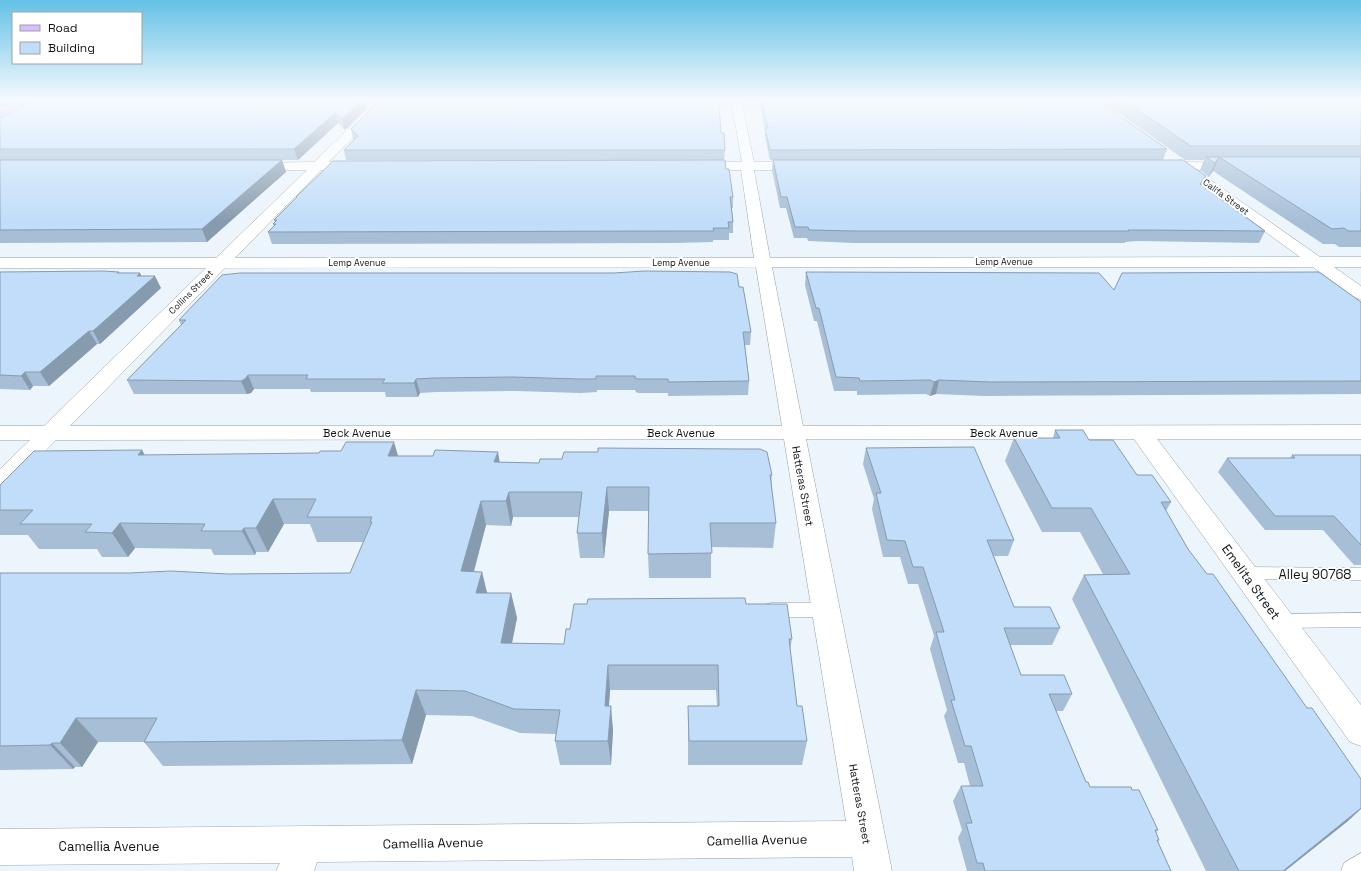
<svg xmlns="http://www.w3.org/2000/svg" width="1361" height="871" viewBox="0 0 1361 871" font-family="'Space Grotesk',sans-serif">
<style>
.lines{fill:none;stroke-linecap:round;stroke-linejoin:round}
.service-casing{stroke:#99a0a7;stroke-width:1}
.minor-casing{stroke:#99a0a7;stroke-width:1}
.primary-casing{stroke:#cfd0d1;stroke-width:1}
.motorway-casing{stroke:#cfd0d1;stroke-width:1}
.service{fill:#fff;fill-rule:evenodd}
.minor{fill:#fff;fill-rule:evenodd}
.primary{fill:#d7bdfe;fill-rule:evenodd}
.motorway{fill:#bd91fd;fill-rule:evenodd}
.wall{fill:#a6bed6}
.shaded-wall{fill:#879bae}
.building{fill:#c1ddf9;stroke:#879bae}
.labels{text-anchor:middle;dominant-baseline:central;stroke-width:4;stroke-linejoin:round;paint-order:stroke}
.far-street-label{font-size:9px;fill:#111417;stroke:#fff}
.street-label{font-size:11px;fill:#111417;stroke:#fff}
.near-street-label{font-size:13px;fill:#111417;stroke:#fff}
</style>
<rect width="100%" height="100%" fill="#ecf4fc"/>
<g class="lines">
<defs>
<path id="service" d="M1244,567L1361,568V580L1244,579L1238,577L1236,573L1238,569Z
M771,603H825L831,605L833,610L831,615L825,617H771L765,615L763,610L765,605Z
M1361,613V627L1279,628L1273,626L1271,621L1273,616L1279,614Z
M1361,853V871H1341L1344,863Z"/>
<path id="minor" d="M333,100H412L413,102L408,105H337L333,104Z
M683,100L795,101L790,104L742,105L754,162H803L809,166L803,170H754L770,258L1300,257L1180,170H1161L1155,166C1159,160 1173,162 1180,160L1186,162L1235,163L1237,166L1231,170H1196L1320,257H1361V267H1334L1361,286V299L1355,298L1313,267H772L803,426L1361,425V439H1157L1361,705V746L1350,742L1134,439H806L892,871H854L852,857L317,862L314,871H276L280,863L0,865V829L846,821L784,439L56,440L8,489L0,491V469L30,440H0V426H44L206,268H0V258H216L307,170H255L249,166L251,163L314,162L369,109H377L378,111L377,113L329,162H357L363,166L361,169L321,170L235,258H754L741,170H695L689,166L695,162H742L732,105H687L683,104ZM756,267L782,426H70L225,268Z
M1064,100H1145V101L1140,104H1069L1065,103Z"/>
<path id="primary" d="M21,100H35L0,117V110Z"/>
<path id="motorway" d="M24,100L28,103L27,105L0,107V101Z"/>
</defs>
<use href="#service" class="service-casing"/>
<use href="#minor" class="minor-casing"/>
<use href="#primary" class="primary-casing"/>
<use href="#motorway" class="motorway-casing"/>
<use href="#service" class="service"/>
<use href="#minor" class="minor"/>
<use href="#primary" class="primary"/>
<use href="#motorway" class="motorway"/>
</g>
<path class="wall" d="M34,100H366L367,108L345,130L338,123L298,160H282L286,172L207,242L0,243V118L22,108L21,106Z
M760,100H1097L1167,149L1163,160H935L1206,176L1202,185L1265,231L1259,243L1137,241L1125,242V243H854L808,241L807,238H794L786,208H780L772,170L773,160H770L765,137V129L760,106Z
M1111,100H1361V247H1339L1335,244H1323L1213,171L1209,177L1200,170L1204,160H1185L1109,106Z
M351,129L721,133L725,150L724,160L726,169L733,197V208H732L733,222V233H729V240H713V242L674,243L272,244L268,232L274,226L273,224L275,222L274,220L296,198V197L553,160H346L344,150L354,140L353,139Z
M0,272L140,273L141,276L161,288L100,344H97L49,386H33L30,390L0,389Z
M806,272L1114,290L1361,302V394L985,396L936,394L930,396L926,394L857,395V391H834L817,321H814L805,285Z
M739,287L751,332L750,345H745L749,381L748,395L668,396V393H638L636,392L635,390H597V392L581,393L516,391L436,392L420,393L418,397H386L385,392H311L310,389H254L251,393L247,394H134L127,380L181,325L179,320Z
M1055,430L1089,440L1137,475L1171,502L1166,511L1348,821L1285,871H1206L1072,599L1084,575L1103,574L1080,532H1042L1005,461L1014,438H1053Z
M866,448L1014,540L1008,556H994L1014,607L1060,628L1052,645H1010L1021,675L1072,694L1063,711H1056L1086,782L1090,787L1132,790L1158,830L1156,832L1159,840L1158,842L1171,871H967L958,838L962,830L953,801L961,786H970L964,763H958L944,716L947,710L930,649L934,636L918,584H908L900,557H883L872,509L874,499L863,464Z
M142,450L144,455L398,456L500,462L772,475L771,485L776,523L773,548L711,547V578H649L648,554L649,511H609L604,558H580L577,533L579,517H513L511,526L486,525L474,572H482L487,593H511L517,618L512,643L564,644L570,629L746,604L792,639L790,650L797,706L807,741L802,765H688V706H717L716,690H610L609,706L613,730L611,765H560L555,741L556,734L520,733L472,716L426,715L412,764L163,766L144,742H98L82,767H75L73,769L0,770V573L228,574L350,573L363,542H317L310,524H284L268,552H256L255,555H214L211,549L135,548L128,557H102L97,549H39L28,535H0V485Z
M1292,455H1361V565H1354L1323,530H1265L1218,472L1227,458H1290Z"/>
<path class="shaded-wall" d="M362,100H366L367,108L345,130L342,119Z
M335,113L338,123L298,160L294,149Z
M1219,157L1213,171L1209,177L1215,163Z
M282,160L286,172L207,242L202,229Z
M1206,176L1201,187L1200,184Z
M140,273L145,284L155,276L161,288L100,344L93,331L137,276Z
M89,331L97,344L49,386L40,372Z
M25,372L33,386L30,390L21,376Z
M248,375L254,389L251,393L247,394L241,381Z
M416,379L420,393L418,397L414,383Z
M939,380L936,394L930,396L934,382Z
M394,442L401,466L388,456Z
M142,450L155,474L138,455Z
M498,452L502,476L494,462Z
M607,487L609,511L604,558L602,533Z
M509,492L513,517L511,526L506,501Z
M273,499L284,524L268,552L256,528Z
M481,501L486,525L467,596L461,571Z
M120,523L135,548L128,557L112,533Z
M244,528L256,552L255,555L242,531Z
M482,572L488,597L476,593Z
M511,593L517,618L507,667L501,643Z
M608,665L610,690L607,730L605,706Z
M416,690L426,715L412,764L402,740Z
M611,706L613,730L611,765L608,741Z
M76,718L98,742L82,767L60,743Z
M52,743L75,767L73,769L50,745Z
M1361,808V809L1348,821L1285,871H1283Z"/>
<path class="building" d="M34,100H362L342,119L335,113L294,149H0V118L25,106H21Z
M380,100H717L718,105H719L721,133H724L725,150H344L358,136L351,129Z
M761,100H1097L1167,149L770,150L765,128H768Z
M1123,100H1361V146H1191Z
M1206,157H1361V231H1348L1344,228L1332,229L1219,157L1215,163Z
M0,160H282L202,229L0,230Z
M725,160L726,169H729L733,197H730L733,222H728L729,228H713L714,231H674L268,232L276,224H273L277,220H274L297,197H296L333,161Z
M773,160H1183L1206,176L1200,184L1265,231L1142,230H1128L1129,231H856L809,230L808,227H795L787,197H781Z
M103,271L119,272L117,273H140L137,276H155L93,331H89L40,372H25L21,376L0,375V272Z
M644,271L730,272L737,274L739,287H743L751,332H743L749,381L668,382V379H638L635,378V376H596V379H579L513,377L433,378L416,379L414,383H382L385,379H306L308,375H248L245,379L241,381L127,380L186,320H179L222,275L240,273H614Z
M806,272L1099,273L1114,290L1122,273L1319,272L1361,302V381L990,382L939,380L934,382L930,380L860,381L859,378L836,377L819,308H816Z
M1055,430H1083L1089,440H1113L1137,475H1152L1171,502H1161L1188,549L1207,574H1213L1307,708H1312L1361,779V808L1283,871H1239L1084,575L1130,574L1091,508H1052L1014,438H1060Z
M346,442H394L388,456H433L435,450L498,452L494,462L539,463L540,459H562L564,452H598V448L742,449H760L767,452L772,475H770L771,482L776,523H710L712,553L648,554L649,487H607L602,533H577L582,492H509L506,501H481L461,571L482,572L476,593H511L501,643L564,644L566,629H570L574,604H587L588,599L745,598L746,604H787L792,639H789L797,706H802L807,741H689L688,706H719L718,665H608L605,706H611L608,741H555L560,710L514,709L465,691L416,690L402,740L144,742L157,718H76L60,743H52L50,745L0,746V573H129L171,571L228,574L350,573L372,522H370L372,517H307L316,499H273L256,528H244L242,531H201L205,524L120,523L112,533L85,532L92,524H20L33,510H0V485L34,451L142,450L138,455L319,453L320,451H341Z
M974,447L1014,540H987L1014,607H1050L1060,628H1004L1021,675H1064L1072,694H1049L1086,782H1088L1090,787H1131L1132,790H1139L1158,830H1155L1159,840H1157L1171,871H985L983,863H977L966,823H972L961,786H983L971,746H965L951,700H955L936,632H944L923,567H913L905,541L887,540L876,493H881L866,448Z
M1292,455H1361V545L1334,516H1275L1227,458H1295Z"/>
<linearGradient id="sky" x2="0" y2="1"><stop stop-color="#63c1e6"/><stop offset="0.45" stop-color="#f6fafe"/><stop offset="1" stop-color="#f6fafe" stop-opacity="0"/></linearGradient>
<rect width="1361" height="222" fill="url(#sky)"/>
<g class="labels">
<g class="far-street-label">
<text transform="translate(1226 197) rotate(36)">Califa Street</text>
<text x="1004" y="262">Lemp Avenue</text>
<text x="357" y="263">Lemp Avenue</text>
<text x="681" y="263">Lemp Avenue</text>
<text transform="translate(191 292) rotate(-45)">Collins Street</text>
</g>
<g class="street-label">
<text x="357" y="433">Beck Avenue</text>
<text x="681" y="433">Beck Avenue</text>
<text x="1004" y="433">Beck Avenue</text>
<text transform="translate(803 486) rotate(80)">Hatteras Street</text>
<text transform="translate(860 804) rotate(80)">Hatteras Street</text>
</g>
<g class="near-street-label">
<text x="1315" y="574">Alley 90768</text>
<text transform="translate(1251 582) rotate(54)">Emelita Street</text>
<text transform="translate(757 840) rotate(-1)">Camellia Avenue</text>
<text transform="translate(433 843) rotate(-1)">Camellia Avenue</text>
<text x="109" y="846">Camellia Avenue</text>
</g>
</g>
<rect x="12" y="12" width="130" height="52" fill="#ffffff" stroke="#a0a1a2"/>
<rect x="20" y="25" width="20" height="6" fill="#d7bdfe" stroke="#a0a1a2"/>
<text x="48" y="32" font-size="12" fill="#111417">Road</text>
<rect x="20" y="42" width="20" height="12" fill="#c1ddf9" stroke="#a0a1a2"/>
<text x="48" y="52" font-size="12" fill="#111417">Building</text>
</svg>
